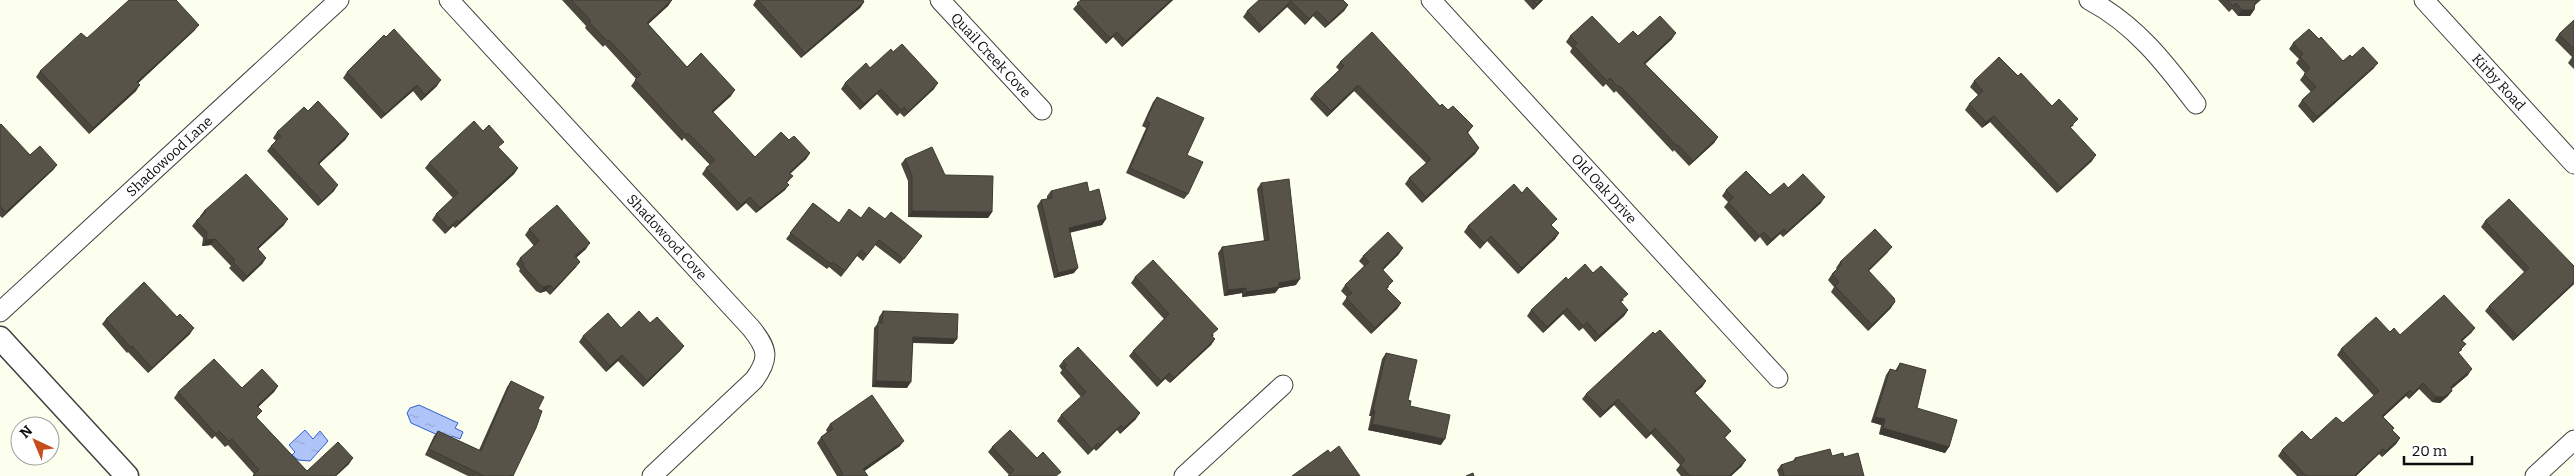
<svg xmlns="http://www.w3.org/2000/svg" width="2574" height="476" viewBox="0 0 2574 476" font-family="Bitter,serif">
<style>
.water{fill:url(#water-ripples);stroke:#325dd5}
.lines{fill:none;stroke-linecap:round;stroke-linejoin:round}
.minor-casing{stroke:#404040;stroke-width:21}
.tertiary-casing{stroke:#404040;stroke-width:25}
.minor{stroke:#fff;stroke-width:19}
.tertiary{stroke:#fff;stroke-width:22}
.wall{fill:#4b473f}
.shaded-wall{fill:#3d3a33}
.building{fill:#575349;stroke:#3d3a33}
.labels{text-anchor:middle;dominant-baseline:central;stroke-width:5;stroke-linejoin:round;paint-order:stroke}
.street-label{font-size:14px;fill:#0d0d0d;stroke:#fff}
</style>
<defs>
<pattern id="water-ripples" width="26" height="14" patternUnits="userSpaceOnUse" patternTransform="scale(1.25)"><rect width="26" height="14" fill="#afc5fa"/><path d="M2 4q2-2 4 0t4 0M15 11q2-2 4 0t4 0" fill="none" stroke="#95a8d5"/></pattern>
</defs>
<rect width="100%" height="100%" fill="#fdffee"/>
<path class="water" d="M419,405L458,423L455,428L463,432L460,439L452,436L449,440L411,423L407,413L410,408Z
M305,430L313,439L320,431L328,441L310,461L298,460L292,455L295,452L289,445Z"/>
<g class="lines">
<defs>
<g id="minor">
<path id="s1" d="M449,0L751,328C768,349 770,358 754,380L652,476"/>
<path id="s2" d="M940,0L1042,110"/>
<path id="s3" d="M1431,0L1778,378"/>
<path d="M2089,0C2135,24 2165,63 2196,104"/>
<path id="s4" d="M2424,0L2574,164"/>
<path id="s5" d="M0,312L339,0"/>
<path d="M1184,476L1283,385"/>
<path d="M2535,476L2574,440"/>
</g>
<path id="tertiary" d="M0,338L127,476"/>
</defs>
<use href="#minor" class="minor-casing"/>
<use href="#tertiary" class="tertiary-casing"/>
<use href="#minor" class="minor"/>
<use href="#tertiary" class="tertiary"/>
</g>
<path class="wall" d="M562,0H672L668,6L648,24L687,67L731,96L713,112L755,157L789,140L810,153L806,159L790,174L793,176L787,183L785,190L756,213L746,203L737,211L702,174L706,168L710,165L684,138L682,141L631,86L636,79L605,45L603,47L585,28L586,26Z
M756,0H863L864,2L860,8L801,58L753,5Z
M1081,0H1173L1122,47L1113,37L1106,44L1073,9Z
M1259,0H1343L1348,5L1344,11L1325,28L1313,16L1305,25L1287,7L1259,33L1243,17L1247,11Z
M1524,0H1543L1533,10Z
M2218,0H2261L2255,5L2254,10L2250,16H2238L2232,9L2229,12Z
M2574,20V69L2568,63L2572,57L2555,40L2559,34Z
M195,30L138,83L136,91L89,134L36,77L40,71L87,38Z
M1570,36L1619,44L1638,36L1672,39L1645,64L1718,137L1714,143L1689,166L1674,150L1673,152L1616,91L1614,93L1606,84L1603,87L1570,52L1572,48L1566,42Z
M2319,39L2343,61L2352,57L2374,68L2313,123L2298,106L2302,100L2311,92L2300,80L2305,73L2296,63L2299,59L2289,49L2293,43Z
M893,52L934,89L904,117L900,113L897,116L877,94L860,110L841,89L845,83L870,68Z
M1340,62L1440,106L1448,110L1473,126L1468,133L1479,148L1475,154L1422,203L1405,184L1409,178L1426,163L1354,91L1327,117L1310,99L1314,94L1339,70L1336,67Z
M347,72L437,86L421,101L413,91L381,119L343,78Z
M2018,76L2074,125L2070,128L2092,161L2057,193L1990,122L1982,128L1965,110L1969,104L1978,95L1970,87L1974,81Z
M1157,97L1188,194L1184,199L1126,173L1146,128L1142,126L1153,102Z
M308,111L349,134L345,140L319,164L334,191L318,206L267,151L271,146L276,141L273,138L277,132Z
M0,125L30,155L57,165L53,170L2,218L0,216Z
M499,148L518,168L514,174L455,228L453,226L445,234L432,220L436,214L453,198L425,168L429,163Z
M905,159L945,175L992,212L988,218L908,217V181L901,164Z
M1261,183L1296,285L1279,288L1275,293L1242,297V293L1224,296L1218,253L1222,247L1264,241L1257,189Z
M1788,188L1821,203L1783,237L1780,234L1767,246L1760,237L1755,242L1724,207L1728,202L1722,196L1726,190L1770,195Z
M1051,191L1089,192L1106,219L1102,225L1070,232L1074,273L1054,278L1037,206L1041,200L1047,199V196Z
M813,203L839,223L861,218L885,219L922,236L900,264L875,245L863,261L857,256L841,277L829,267L827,269L786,239Z
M204,211L284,225L258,249L266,258L262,264L243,282L229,268L231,266L211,245L202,246L203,238L192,226L196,221L200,217V216Z
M2485,221L2574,266V284L2513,341L2485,311L2489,306L2524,272L2481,227Z
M1468,226H1552L1559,233L1555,239L1518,274L1487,241L1480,249L1464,232Z
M529,229L586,249L576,258V267L550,295L546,291L540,293L536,291L519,271L520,269L516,264L520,258L534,246L525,235Z
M1888,252L1869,271L1891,308L1868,331L1831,292L1834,287L1828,280L1832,274L1837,269L1836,268L1840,262Z
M1399,254L1383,270L1389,287L1387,289L1401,303L1397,309L1371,334L1342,304L1347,297L1341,291L1345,285L1364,266L1359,261L1363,256Z
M1593,273L1624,300L1621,302L1628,310L1624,316L1595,342L1583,328L1579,331L1563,314L1543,333L1527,316L1531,310L1568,280Z
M1135,277L1214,335L1212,337L1215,339L1211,345L1170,383L1165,379L1157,387L1129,356L1133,351L1164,319L1131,283Z
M883,311L957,339L953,344L913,343L907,388L872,387L874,328L878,323L879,317Z
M106,319L190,334L148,373L128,352L127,353L102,324Z
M650,323L684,346L680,351L643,387L618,361L606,372L579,342L583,336L621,328Z
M2475,328L2471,333L2462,341V350L2458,353L2468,375L2451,389L2448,396L2440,403L2432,402L2419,389L2409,399L2406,396L2383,417L2394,428L2392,431L2400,438L2396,444L2382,457L2379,454L2356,476H2297L2278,456L2282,450L2311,440L2343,423L2374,396L2337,355L2341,349L2400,335Z
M1386,353L1408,400L1410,406L1441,445L1368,430L1371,416H1369L1382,359Z
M1063,361L1136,419L1120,434L1117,430L1096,451L1094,449L1088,455L1057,421L1061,415L1081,397L1060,373L1062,370L1059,366Z
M1900,363L1917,408L1949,447L1945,453L1879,434L1881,425L1871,422L1886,375L1890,369L1895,371Z
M511,381L538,409L513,476H468L425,455L434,436L438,431L479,450L507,387Z
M1706,381L1702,387L1695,393L1731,431L1725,438L1742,466L1731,476H1681L1676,470L1680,465L1651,434L1646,439L1614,405L1600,418L1582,399L1586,394Z
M278,386L274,392L258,407L257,418L307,471L349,464L336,476H253L254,474L228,445L225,447L215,436L212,439L174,398L178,392Z
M830,424L900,446L864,471L868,476H837L817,443L821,437L827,432L826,430Z
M992,447L1061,472L1009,475L988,452Z
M1832,456L1844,457L1864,476H1779L1777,470L1781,465L1793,461L1795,458Z"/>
<path class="shaded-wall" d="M672,0L668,6L643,29L647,23Z
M1171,0H1173L1122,47L1126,41Z
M1541,0H1543L1533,10L1537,4Z
M1291,1L1287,7L1259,33L1263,28Z
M864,2L860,8L801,58L805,53Z
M1348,5L1344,11L1325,28L1329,23Z
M2242,10H2254L2250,16H2238Z
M1317,11L1313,16L1305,25L1309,19Z
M199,25L195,30L133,88L137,82Z
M1117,32L1113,37L1106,44L1110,38Z
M1676,33L1672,39L1640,69L1644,63Z
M2378,63L2374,68L2313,123L2317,117Z
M441,80L437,86L421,101L425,95Z
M938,83L934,89L904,117L908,112Z
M140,85L136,91L89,134L93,128Z
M417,85L413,91L381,119L385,114Z
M1358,85L1354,91L1327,117L1331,111Z
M881,89L877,94L860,110L864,104Z
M735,90L731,96L708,117L712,111Z
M1994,116L1990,122L1982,128L1986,122Z
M349,134L345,140L314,169L318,163Z
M1718,137L1714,143L1689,166L1693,161Z
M1479,148L1475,154L1422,203L1426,197Z
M810,153L806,159L785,178L789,173Z
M2096,155L2092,161L2057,193L2061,188Z
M57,165L53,170L2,218L6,212Z
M518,168L514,174L455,228L459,222Z
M338,185L334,191L318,206L322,201Z
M789,185L785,190L756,213L760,208Z
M750,197L746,203L737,211L741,205Z
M1825,197L1821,203L1783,237L1787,232Z
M912,211L992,212L988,218L908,217Z
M288,219L284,225L253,254L257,248Z
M1106,219L1102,225L1065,234L1069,228Z
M457,220L453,226L445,234L449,228Z
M1784,229L1780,234L1767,246L1771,240Z
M1559,233L1555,239L1518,274L1522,268Z
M1491,236L1487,241L1480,249L1484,243Z
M215,239L211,245L202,246L206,240Z
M590,243L586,249L571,262L575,256Z
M1892,247L1888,252L1864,275L1868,270Z
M1403,248L1399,254L1378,275L1382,269Z
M266,258L262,264L243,282L247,276Z
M580,262L576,267L550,295L554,289Z
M1078,268L1074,273L1054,278L1058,273Z
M1300,279L1296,285L1279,288L1275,293L1242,297L1246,292L1279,283Z
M2574,282V284L2513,341L2517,336Z
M550,285L546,291L540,293L544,287Z
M1246,288L1242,293L1224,296L1228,290Z
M1895,302L1891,308L1868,331L1872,325Z
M1401,303L1397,309L1371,334L1375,328Z
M1567,308L1563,314L1543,333L1547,327Z
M1628,310L1624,316L1595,342L1599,336Z
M194,328L190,334L148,373L152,368Z
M2475,328L2471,333L2457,346L2461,340Z
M913,337L957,339L953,344L909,342Z
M1215,339L1211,345L1170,383L1174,378Z
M684,346L680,351L643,387L647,381Z
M622,355L618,361L606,372L610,366Z
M2472,369L2468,375L2447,393L2451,387Z
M1169,373L1165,379L1157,387L1161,381Z
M876,381L911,382L907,388L872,387Z
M1706,381L1702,387L1690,397L1694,392Z
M2423,383L2419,389L2409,399L2413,393Z
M278,386L274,392L253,412L257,406Z
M2410,390L2406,396L2378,422L2382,416Z
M2452,391L2448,396L2440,403L2432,402L2436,397Z
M1618,399L1614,405L1600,418L1604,412Z
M1373,410L1375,411L1371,416H1369Z
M1140,413L1136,419L1120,434L1124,428Z
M1875,417L1885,419L1881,425L1871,422Z
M1372,424L1445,439L1441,445L1368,430Z
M1121,425L1117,430L1096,451L1100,445Z
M1655,428L1651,434L1646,439L1650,433Z
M1883,428L1949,447L1945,453L1879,434Z
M2400,438L2396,444L2382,457L2386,451Z
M904,441L900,446L859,475L863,469Z
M2383,449L2379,454L2356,476H2354Z
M353,458L349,464L336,476H335Z
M1746,460L1742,466L1731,476H1729Z"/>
<path class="building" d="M129,0H176L199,25L137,82L140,85L93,128L40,71L81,33L87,38Z
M571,0H672L647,23L687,67L701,53L735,90L712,111L755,157L781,132L789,140L794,136L810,153L789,173L793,176L786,182L789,185L760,208L750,197L741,205L706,168L715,160L688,133L686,135L635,80L641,74L609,40L607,41L589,22L591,21Z
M758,0H863L864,2L805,53Z
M1081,0H1171L1126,41L1117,32L1110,38L1077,3Z
M1259,0H1343L1348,5L1329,23L1317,11L1309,19L1291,1L1263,28L1247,11Z
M1533,0H1541L1537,4Z
M2227,0H2258L2255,3L2254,10H2242L2236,3L2233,6Z
M1592,16L1619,44L1633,31L1638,36L1660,16L1676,33L1644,63L1718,137L1693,161L1678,145L1677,146L1620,86L1618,87L1610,78L1607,81L1574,46L1577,43L1570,36Z
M2574,20V49L2559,34Z
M394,29L441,80L425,95L417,85L385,114L347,72L384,35L386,37Z
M2309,29L2319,39L2321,37L2343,61L2350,55L2352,57L2363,47L2378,63L2317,117L2302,100L2316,87L2304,74L2310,68L2300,57L2303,54L2293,43Z
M1372,32L1440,106L1442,104L1448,110L1453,106L1473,126L1467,132L1479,148L1426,197L1409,178L1431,159L1358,85L1331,111L1314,94L1344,66L1340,62Z
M902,44L938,83L908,112L904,107L901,110L881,89L864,104L845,83L866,63L870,68L891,49L893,52Z
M1999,57L2018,76L2021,73L2052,106L2059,99L2078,119L2070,127L2096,155L2061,188L1994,116L1986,122L1969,104L1983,91L1974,81Z
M1157,97L1204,118L1187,155L1203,162L1188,194L1130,168L1150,123L1146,120Z
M318,101L349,134L318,163L338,185L322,201L271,146L281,136L277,132L304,107L308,111Z
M474,121L483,131L489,125L504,142L498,147L518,168L459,222L457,220L449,228L436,214L458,193L429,163Z
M1,124L30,155L40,146L57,165L6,212L0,206V125Z
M932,147L945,175L993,176L992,212L912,211V175L905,159Z
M1746,171L1770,195L1784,183L1788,188L1803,174L1825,197L1787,232L1784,229L1771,240L1764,232L1759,236L1728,202L1733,198L1726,190Z
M246,174L288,219L257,248L266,258L247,276L233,262L235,260L215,239L206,240L207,232L196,221L206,212L204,211Z
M1289,179L1300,279L1279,283V287L1246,292V288L1228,290L1222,247L1269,240L1261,183Z
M1087,182L1089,192L1099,189L1106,219L1069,228L1078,268L1058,273L1041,200L1052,198L1051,191Z
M1514,184L1522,193L1527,187L1557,219L1551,225L1559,233L1522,268L1491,236L1484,243L1468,226Z
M2509,199L2574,266V282L2517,336L2489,306L2529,268L2485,221Z
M813,203L839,223L849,209L861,218L869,207L885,219L891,212L922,236L904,259L879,240L867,255L861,250L845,271L833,262L831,264L790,233Z
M557,205L590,243L575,256L580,262L554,289L550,285L544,287L540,285L523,266L524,264L520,258L539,241L529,229Z
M1875,229L1892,247L1868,270L1894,298L1895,302L1872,325L1835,286L1839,282L1832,274L1842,264L1840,262Z
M1388,232L1403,248L1382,269L1393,281L1386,288L1401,303L1375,328L1346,298L1352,293L1345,285L1369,262L1363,256Z
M1153,260L1218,329L1211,335L1215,339L1174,378L1169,373L1161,381L1133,351L1169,314L1135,277Z
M1585,264L1593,273L1601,266L1628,294L1620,301L1628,310L1599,336L1587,322L1583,326L1567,308L1547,327L1531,310L1566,277L1568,280Z
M144,282L177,317L180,314L194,328L152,368L132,346L131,348L106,319Z
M2444,295L2475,328L2461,340L2466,344L2458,352L2472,369L2451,387L2452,391L2444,397H2436L2423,383L2413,393L2410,390L2382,416L2394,428L2392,430L2400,438L2386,451L2383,449L2354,476H2306L2282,450L2302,431L2311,440L2336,417L2343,423L2379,391L2341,349L2376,317L2390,332L2394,328L2400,335Z
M639,311L650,323L657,317L684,346L647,381L622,355L610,366L583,336L608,313L621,328Z
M883,311L958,314L957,339L913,337L911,382L876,381L878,322L882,323Z
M1660,330L1706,381L1694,392L1731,431L1724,437L1746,460L1729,476H1690L1680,465L1685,460L1655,428L1650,433L1618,399L1604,412L1586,394L1653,332L1655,334Z
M1078,347L1140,413L1124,428L1121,425L1100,445L1098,443L1092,449L1061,415L1086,392L1064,367L1067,365L1063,361Z
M1386,353L1417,360L1408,400L1411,401L1410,406L1450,415L1445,439L1372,424L1375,411L1373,410Z
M214,359L242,388L262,369L278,386L257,406L262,411L256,417L307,471L338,442L353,458L335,476H254L253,475L259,470L232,439L229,441L219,431L216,434L178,392Z
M1900,363L1926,370L1917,408L1957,420L1949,447L1883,428L1885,419L1875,417L1890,369L1897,371Z
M511,381L544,397L538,409L542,411L536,428L513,476L510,475V476H484L429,449L438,431L481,451Z
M872,395L904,441L863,469L868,476H840L843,474L821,437L833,429L830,424Z
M1010,430L1037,458L1043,452L1061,472L1056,476H1008L1014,470L992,447Z
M1339,446L1360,476H1292L1328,450L1330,453Z
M1830,449L1832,456L1843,453L1844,457L1858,453L1864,476H1784L1781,465L1796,460L1795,458Z
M1473,473L1474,476H1466Z"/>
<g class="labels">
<g class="street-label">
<text stroke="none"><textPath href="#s2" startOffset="75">Quail Creek Cove</textPath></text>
<text stroke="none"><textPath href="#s4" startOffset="111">Kirby Road</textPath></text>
<text stroke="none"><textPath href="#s5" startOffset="230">Shadowood Lane</textPath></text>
<text stroke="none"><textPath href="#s3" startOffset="256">Old Oak Drive</textPath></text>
<text stroke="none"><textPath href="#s1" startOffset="322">Shadowood Cove</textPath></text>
</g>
</g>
<g transform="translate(35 441) rotate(316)"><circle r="24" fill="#ffffff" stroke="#9e9e9e"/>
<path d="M0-4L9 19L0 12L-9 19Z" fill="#c64e1d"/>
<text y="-8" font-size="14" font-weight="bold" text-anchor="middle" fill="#0d0d0d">N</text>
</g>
<path d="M2404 456v8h68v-8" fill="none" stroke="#0d0d0d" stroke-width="2.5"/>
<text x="2412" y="456" font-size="15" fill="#0d0d0d" stroke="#ffffff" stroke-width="4" paint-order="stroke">20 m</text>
</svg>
